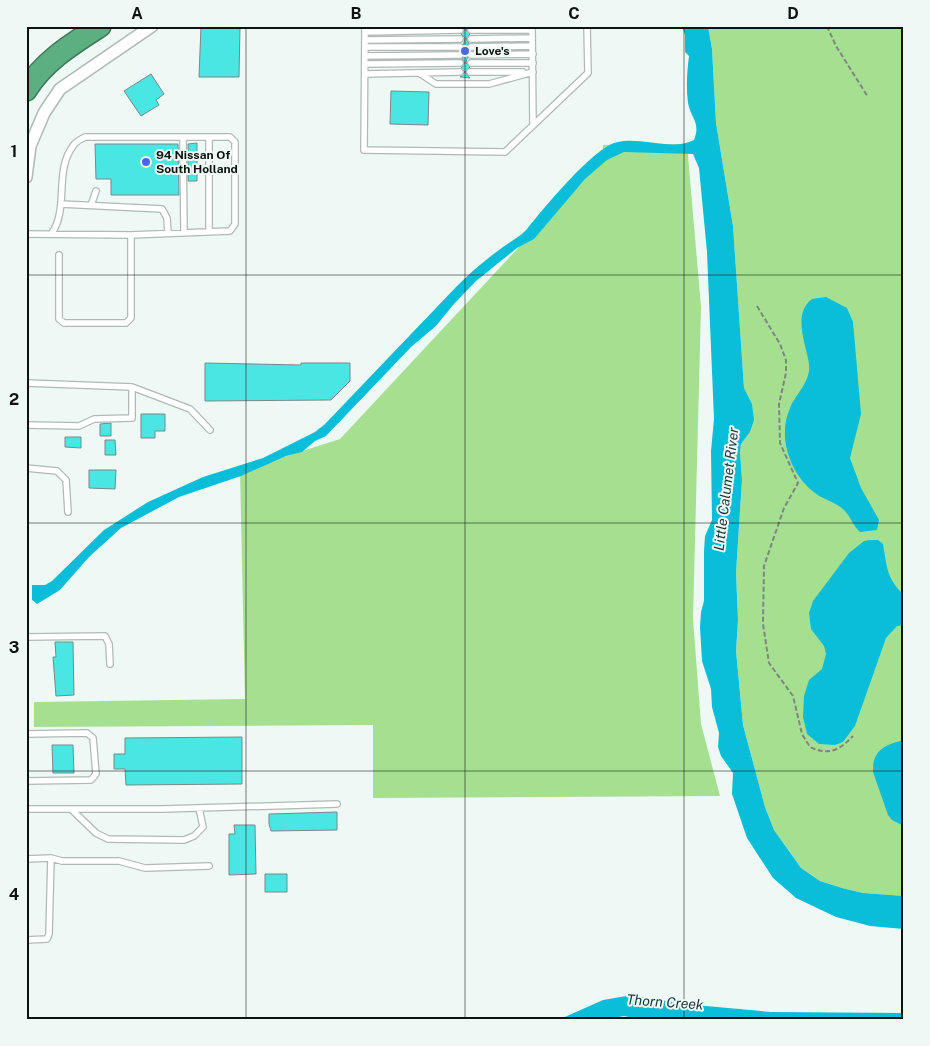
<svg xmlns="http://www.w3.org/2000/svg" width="930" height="1046" viewBox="0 0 930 1046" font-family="'Public Sans',sans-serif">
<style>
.green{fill:#a5e091}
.water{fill:#0abdd8}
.building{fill:#49e6e4;stroke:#7d8787}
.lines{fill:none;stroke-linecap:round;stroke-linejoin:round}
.service-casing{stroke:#afb9b6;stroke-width:8}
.minor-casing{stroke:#afb9b6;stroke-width:14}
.motorway-casing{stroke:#417859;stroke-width:24}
.path{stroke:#7e8583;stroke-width:2;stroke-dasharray:5 2.5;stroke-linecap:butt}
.service{stroke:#fff;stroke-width:5.5}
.minor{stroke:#fff;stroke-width:11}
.motorway{stroke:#5caf80;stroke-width:21}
.grid{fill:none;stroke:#0e1211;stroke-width:1;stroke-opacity:0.55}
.poi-dot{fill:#4b68dc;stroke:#eef9f5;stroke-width:2}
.labels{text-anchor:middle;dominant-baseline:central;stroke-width:4;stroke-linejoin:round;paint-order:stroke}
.poi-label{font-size:12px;font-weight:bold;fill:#0e1211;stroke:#eef9f5;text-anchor:start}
.water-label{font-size:14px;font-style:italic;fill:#1a3237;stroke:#eef9f5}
.neatline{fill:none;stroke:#0e1211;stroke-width:2}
.grid-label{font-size:16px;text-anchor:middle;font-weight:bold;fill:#0e1211}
</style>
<rect width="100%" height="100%" fill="#eef9f5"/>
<path class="green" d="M708,26H904V896L863,893L842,888L820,881L801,868L774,830L765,807L743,725L736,651L738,620L736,573L742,480L740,452L741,444L750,432L752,404L744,389L733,226L716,123L712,49Z
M687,144L701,307L693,619L701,724L720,796L373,798V725L34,727V702L245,699L240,471L340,439L603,157V145Z"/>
<path class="water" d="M682,26H708L712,49L716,123L733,226L744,388L752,404L754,420L750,432L741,444L740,452L742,480L736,573L738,620L736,651L743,725L765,807L774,830L801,868L820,881L842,888L863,893L904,896V929L870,926L836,917L796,898L773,878L747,838L732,794L733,773L721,756L718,747L719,733L712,707L711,689L702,661L700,627L701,612L704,601V551L705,536L712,520L711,451L714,419L707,252L699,168L693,154L624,152L607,160L585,179L534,239L517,248L476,281L453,305L436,326L411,347L326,436L315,441L302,452L286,456L241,476L179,497L121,528L89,557L60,590L37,604L32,600V585H45L52,581L104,530L148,502L203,477L263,458L315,432L325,424L456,287C470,273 486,259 503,247C510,242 521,236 527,229C543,209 591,151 614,143C639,135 671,152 694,140C701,122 691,119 688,103C686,87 687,72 689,56L685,52V35Z
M826,297L847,308L853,322L861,414L850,458L861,488L879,520L877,530L860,532C853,526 851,517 844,510C836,502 824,500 815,493C790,474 777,437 790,408C796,393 811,382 809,364C806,344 792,314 812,299Z
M870,540H878L883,544C887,566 886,578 904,595V625L897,626L886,638L855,726L843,742L835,745L819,744L807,734L803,717L804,696L809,680L822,669L826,654L824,646L811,629L809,613L813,601L849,553L864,541Z
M904,740V824L902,825L892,820L888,815L873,772C872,751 884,745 904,740Z
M632,995L684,1004L771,1012L904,1013V1020H643L624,1016L603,1020H558L603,1000Z"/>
<path class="building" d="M201,26L240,27L239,77H199Z
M463,26H468L466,30L470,34L466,39L469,43L466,47L469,51L466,63L470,67L465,72L470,78L460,77L465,72L461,68L465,63L462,59L465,55L462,51L465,38L461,34L465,30Z
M151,74L164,94L156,100L159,105L141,116L124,91Z
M391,91L429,92L428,125L390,124Z
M197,143V181H188V144Z
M95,144H178L179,195H111V179H96Z
M205,363L301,365V363H350V381L331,400L205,401Z
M141,414H165V431H155V438H141Z
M111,423V436H100V424Z
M65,437H81V448L65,447Z
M105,440H115L116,455H105Z
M89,470H116L115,489L89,488Z
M55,642H73L74,695L56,696L53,657H56Z
M242,737V784L126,785L125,769H114V754H125V738Z
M52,745H73L74,773H53Z
M337,812V830L271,831L269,824V814Z
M234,825H255L256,874L229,875V834H235Z
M265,874H287V892H265Z"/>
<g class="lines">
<defs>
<path id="service" d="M365,26L364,150L505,152L588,73L587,26
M532,26L533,125
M471,30H532
M365,32L460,30
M471,39L532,38
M365,40L460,39
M365,47H460
M471,47L532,46
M471,55L533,54
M365,56L460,55
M471,63H533
M365,64L460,63
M470,72H523
M419,73L436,84H489L533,72
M365,74L460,72
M183,137L184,233
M209,137V231
M61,204L162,209L167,218L168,233
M91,205L96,191
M26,234L131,235L230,231L235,224V142L230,137H85C81,139 75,142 73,146C54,171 69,208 52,233
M59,255V319L64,323H126L131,318V235
M26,383L132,387L190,409L210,430
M26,425L79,426L94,419L132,418V387
M26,468L57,471L66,480L68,512
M26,637L105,636L109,644L110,664
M26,734L87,733L93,738L96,774L91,780L26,781
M26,809H163L337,804
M72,810L96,833L108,839L184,840L194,836L203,827L199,808
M26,859L51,858L62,861H119L145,868L209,866
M26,940L47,939L49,934L51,858"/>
<path id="minor" d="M26,177L30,146L44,113L60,89L152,26"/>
<path id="motorway" d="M26,90C44,61 72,44 100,26"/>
</defs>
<use href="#service" class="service-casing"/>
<use href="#minor" class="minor-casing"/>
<use href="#motorway" class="motorway-casing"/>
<path class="path" d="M827,26L836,46L868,97
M757,306L780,344L786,360V373L779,404L780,443L798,483L784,508L764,566L763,624L769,663L793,696L802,734L810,747C829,756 840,750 853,736"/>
<use href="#service" class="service"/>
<use href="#minor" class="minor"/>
<use href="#motorway" class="motorway"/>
</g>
<path class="grid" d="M246,26V1020M465,26V1020M684,26V1020M26,275H904M26,523H904M26,771H904"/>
<g class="poi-dot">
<circle cx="465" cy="51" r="5"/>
<circle cx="146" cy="162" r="5"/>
</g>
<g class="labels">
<g class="poi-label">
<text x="475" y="51">Love's</text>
<text x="156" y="155">94 Nissan Of<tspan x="156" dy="14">South Holland</tspan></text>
</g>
<g class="water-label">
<text transform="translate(726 489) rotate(-83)">Little Calumet River</text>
<text transform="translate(665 1002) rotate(4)">Thorn Creek</text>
</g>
</g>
<rect width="930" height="1046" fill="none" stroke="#eef9f5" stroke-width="55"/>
<rect x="28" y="28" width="874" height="990" class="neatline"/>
<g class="grid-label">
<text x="137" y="19">A</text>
<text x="356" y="19">B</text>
<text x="574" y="19">C</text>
<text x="793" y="19">D</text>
<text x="14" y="157">1</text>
<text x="14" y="405">2</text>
<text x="14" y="653">3</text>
<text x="14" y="900">4</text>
</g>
</svg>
